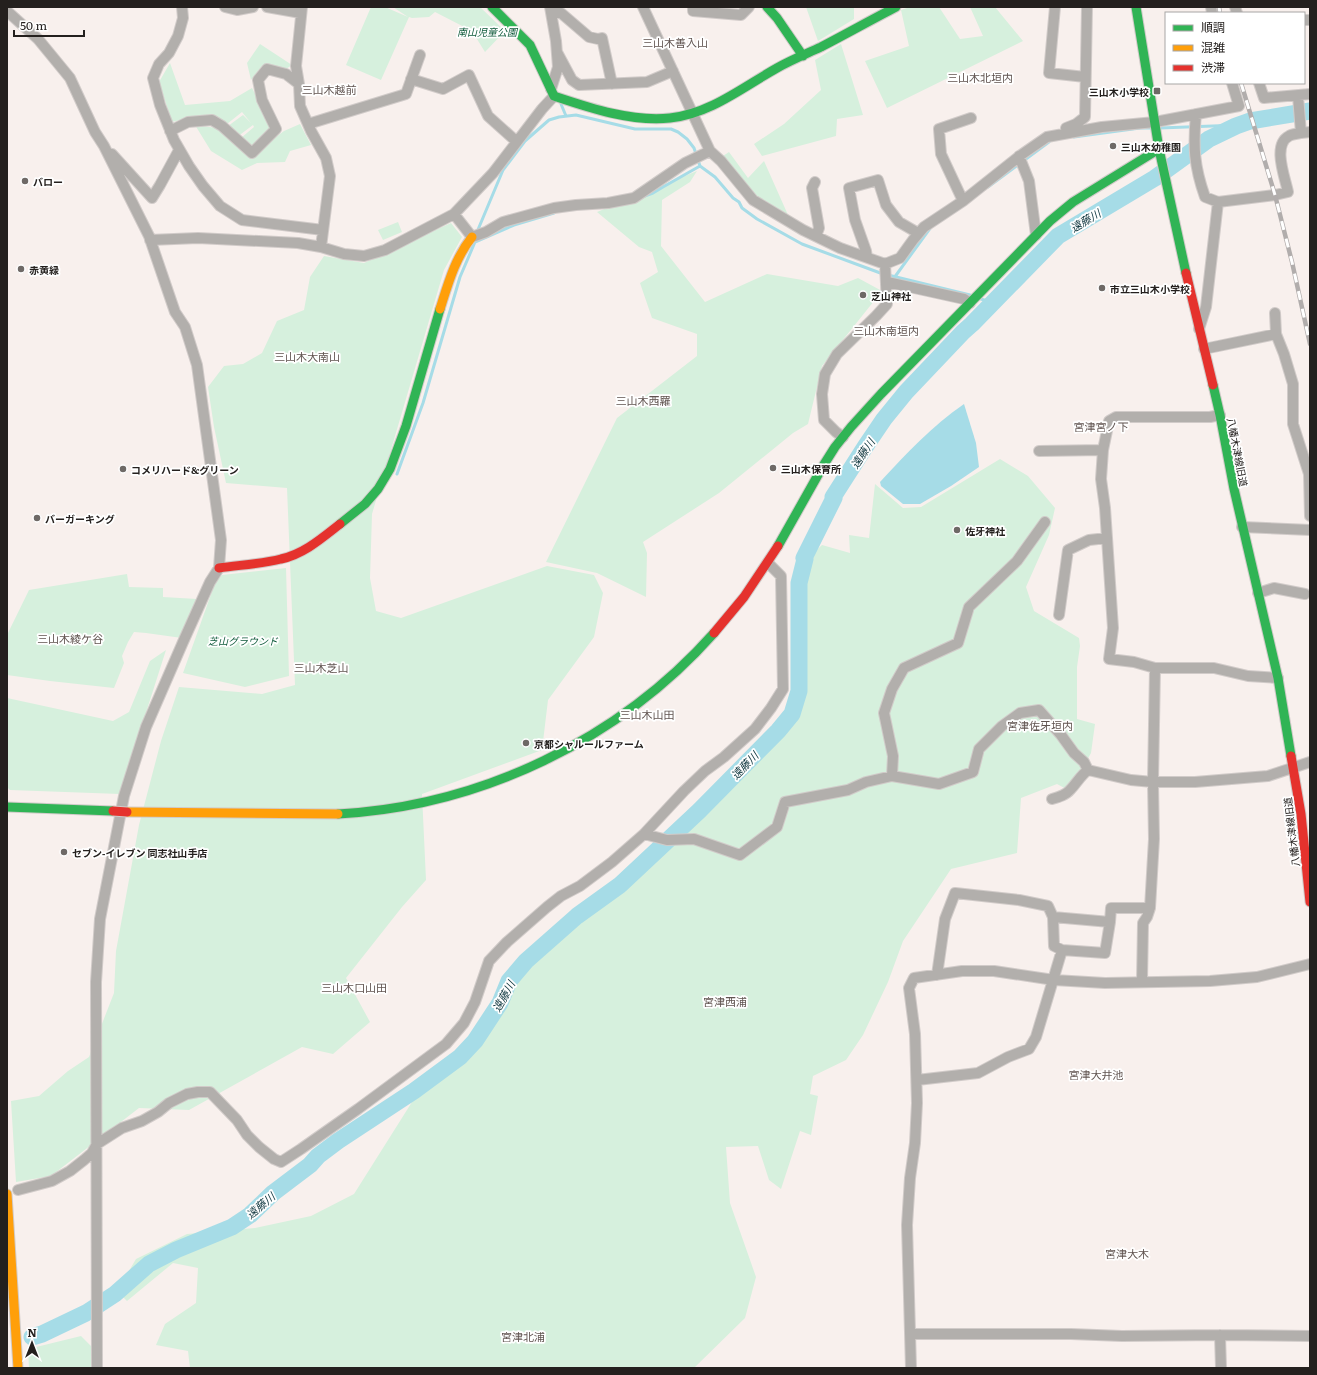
<svg xmlns="http://www.w3.org/2000/svg" width="1317" height="1375" viewBox="0 0 1317 1375" font-family="Literata,'Noto Sans JP',serif">
<style>
.green{fill:#d6f0dd}
.water{fill:#a6dce7}
.lines{fill:none;stroke-linecap:round;stroke-linejoin:round}
.stream{stroke:#a6dce7;stroke-width:3}
.river{stroke:#a6dce7;stroke-width:17}
.street-casing{stroke:#d1cbc9;stroke-width:12}
.fast-casing{stroke:#d1cbc9;stroke-width:11}
.slow-casing{stroke:#d1cbc9;stroke-width:11}
.jam-casing{stroke:#d1cbc9;stroke-width:11}
.street{stroke:#b2afac;stroke-width:10}
.fast{stroke:#30b455;stroke-width:9}
.slow{stroke:#ff9f0a;stroke-width:9}
.jam{stroke:#e5322d;stroke-width:9}
.rail-casing{stroke:#b1adac;stroke-width:4.5}
.rail{stroke:#fff;stroke-width:3;stroke-dasharray:9;stroke-linecap:butt}
.jam-bridge-casing{stroke:#d1cbc9;stroke-width:11;stroke-linecap:butt}
.jam-bridge{stroke:#e5322d;stroke-width:9}
.poi-dot{fill:#6e6966;stroke:#fff;stroke-width:1.5}
.labels{text-anchor:middle;dominant-baseline:central;stroke-width:3.5;stroke-linejoin:round;paint-order:stroke}
.park-label{font-size:10px;font-style:italic;fill:#0e5a3a;stroke:#fff}
.poi-label{font-size:10px;font-weight:bold;fill:#24201e;stroke:#fff;text-anchor:start}
.street-label{font-size:10px;fill:#24201e;stroke:#fff}
.neighbourhood-label{font-size:11px;fill:#605450;stroke:#fff}
.water-label{font-size:11px;font-style:italic;fill:#0f363e;stroke:#fff}
</style>
<rect width="100%" height="100%" fill="#f8f0ed"/>
<path class="green" d="M371,7H385L408,17L393,7H480L505,31L485,52L472,31L435,12L429,17L412,18L409,17L381,80L346,65Z
M806,7H854V19L818,41Z
M910,7H939L960,39L983,36L970,7H995L1023,41L887,108L865,61L909,46L901,10Z
M260,44L292,65L286,69L262,66L251,80L247,63Z
M841,44L863,115L837,119L836,136L762,156L754,144L784,124L821,90L815,60Z
M170,63L185,105L230,101L252,88L274,130L251,146L241,138L254,127L253,125L237,137L228,126L243,115L251,123L242,112L227,124L217,117L189,118L172,122L159,82Z
M300,124L311,145L290,151L285,162L257,163L242,170L211,151L195,125L217,128L249,157L284,131Z
M729,152L748,178L764,161L792,224L757,198L723,156Z
M697,171L690,182L662,200L661,246L705,302L767,274L838,286L858,278L882,291L822,366L808,424L793,433L719,493L643,542L647,553L646,597L597,573L546,562L617,418L697,356V334L652,318L640,283L658,272L652,252L639,247L597,212Z
M398,222L402,232L383,240L378,230Z
M451,223L462,237L444,270L372,514L370,578L376,611L401,618L547,566L594,575L603,593L594,637L548,700L542,750L422,794L426,880L402,907L346,978L370,1022L333,1054L302,1047L189,1110L139,1108L51,1176L16,1182L11,1101L39,1096L68,1071L89,1057L114,993L116,951L139,825L161,741L179,687L262,694L295,685L287,488L226,483L214,427L208,387L224,366L243,364L262,353L277,321L304,310L310,277L324,256L364,263Z
M1000,459L1028,476L1055,508L1049,535L1026,587L1034,611L1079,638L1080,646L1077,667V719L1095,724L1091,753L1070,791L1057,784L1021,798L1017,853L951,869L903,941L888,982L863,1035L846,1060L813,1076L810,1094L818,1096L811,1135L800,1131L781,1189L769,1180L758,1146L726,1147L730,1203L756,1277L745,1318L694,1368H190L188,1351L156,1345L165,1324L196,1303L198,1268L173,1263L127,1301L117,1291L136,1259L187,1234L255,1228L311,1216L354,1194L412,1102L482,1044L513,984L529,963L569,928L635,878L704,815L794,720L803,688V582L810,556L822,545L850,553L849,535L869,538L875,484L903,508L921,507Z
M286,568L289,676L245,687L183,673L215,583L222,575Z
M127,574L129,587L163,588V597L197,599L182,638L146,633L134,632L128,642L122,656L124,663L114,688L50,681L7,675V642L8,633L29,590Z
M166,650L120,794L10,790L7,787V698L113,721L129,712L150,661Z
M81,1336L92,1347V1368H29L28,1349Z"/>
<path class="water" d="M964,404L976,443L979,467L951,486L920,504H903L881,486L880,482C906,454 932,426 964,404Z"/>
<g class="lines">
<path class="stream" d="M561,104L566,116
M1160,128L1239,125
M1074,137L1140,128H1152
M988,187L1049,142
M642,197L653,193L663,187L700,166
M477,232L503,170L525,141L549,120L559,117L576,115L635,129H671L678,132L687,139L694,148L700,166L715,177L733,198L739,202L742,208L757,219L802,244L883,274
M888,275L970,295
M894,278L931,227
M981,299L993,303
M397,474L423,403L460,277L475,242L514,225L554,213"/>
<path class="river" d="M32,1337L42,1334L86,1313L115,1294L149,1264L176,1250L232,1227L250,1215L273,1193L310,1165L318,1156L338,1141L414,1091L460,1057L475,1041L500,1003L509,981L526,961L577,916L620,885L699,811L778,731L792,714L799,691V583L805,559L804,558L834,498L833,497L865,447L884,419L906,392L963,332L972,324L1058,236L1155,178L1209,139L1236,126L1250,121L1310,111"/>
<defs>
<path id="street" d="M182,7L183,18L178,36L169,53L159,64L153,78L160,105L174,140L189,166L203,186L220,206L242,220L323,230
M225,7L237,10L253,7
M267,7L301,13
M302,7L296,66L299,84L300,106L311,131L326,158L330,176L321,247L344,254L364,256L385,250L454,214L493,173L542,109L554,96
M550,7L556,41L558,67L551,89
M643,7L710,151L721,161L753,200L803,230L840,248L885,264L900,258L913,240L924,227L963,201L1021,155L1047,137L1102,127L1155,122L1239,106L1232,83
M693,7V11L741,15L749,7
M1055,7L1049,73L1085,77
M1211,7L1212,13
M1235,7L1237,13
M7,11L38,39L70,78L95,132L104,146L149,236L175,312L185,327L197,365L221,540L219,568L210,582L183,642L146,727L124,796L100,919L96,982L97,1368
M551,12L561,13L589,37L598,39L602,38L612,84
M1304,20H1310
M557,52L572,80L579,85L647,82L673,71
M411,79L443,89L469,75L488,116L517,142
M1259,83L1264,98L1310,94
M1298,96L1301,133L1310,132
M1196,114C1193,146 1194,166 1205,197L1218,202L1275,195L1288,192C1285,177 1272,145 1289,136C1292,134 1297,134 1301,133
M308,124L406,94L420,55
M1066,128L1076,124L1085,117L1087,7
M170,131L188,122L212,120L222,126L252,153L276,129L262,100L258,80L267,69L286,74L299,84
M112,154L152,198L160,185L179,150
M1019,156L1029,181L1036,235
M815,182L812,188L819,228L816,236
M963,201L941,154L939,129L971,118
M454,214L472,237L486,232L503,222L554,208L576,205L608,203L634,198L685,163L710,151
M150,240L198,238L298,243L321,247
M867,257L866,251L855,220L849,188L878,180L886,205L899,222L918,233
M887,282L964,299L970,303
M1275,313L1276,334L1284,354L1293,384V424L1309,474L1310,516
M1199,329L1206,307L1218,202
M1204,349L1276,334
M1220,415L1210,417H1116L1109,421L1103,450L1101,479L1105,508L1113,628L1109,659L1134,662L1155,668H1214L1248,676L1278,678
M843,437L836,432L824,420L822,394L825,374L837,354L876,316L887,304L885,264
M1039,451L1103,450
M1242,527L1310,530
M1258,593L1274,588L1305,594
M1059,615L1068,550L1089,540L1107,538
M892,776L893,756L884,713L892,689L904,668L958,643L969,607L1017,561L1045,522
M1052,799C1059,797 1066,795 1070,790C1077,783 1080,776 1088,770
M644,834L667,840L694,839L740,855L777,827L785,802L848,790L866,782L892,776L939,784L973,772L979,749L1002,726L1020,713L1039,710L1061,735L1074,753L1084,762L1088,770L1131,780L1153,782H1195L1268,776L1310,762
M1053,917L1110,922L1105,953L1062,950
M1110,922L1111,908H1150
M1142,982L1143,923L1147,917L1150,908L1154,839L1153,782L1155,668
M917,1080L978,1073L1008,1057L1029,1049L1036,1037L1062,950L1054,946L1053,917L1048,906L1019,900L955,893L945,919L937,975
M18,1190L52,1181L70,1171L84,1160L92,1153L97,1144L122,1128L142,1121L158,1112L169,1103L187,1094L198,1092H210L237,1120L247,1135L259,1147L274,1159L281,1162L301,1149L358,1109L446,1044L464,1023L475,1002L489,961L507,942L547,907L561,896L580,886L612,862L644,834L684,791L705,771L724,757L755,729L771,708L783,689L781,576L768,563
M910,1334H1071L1122,1336L1220,1335L1310,1336
M1220,1335L1221,1368
M911,1368L907,1225L910,1178L915,1143L917,1103L915,1034L909,988L914,978L962,971H994L1054,980L1105,983L1210,981L1257,977L1310,964"/>
<path id="fast" d="M492,7L530,45L554,96C590,108 631,122 670,118C710,114 743,87 777,68C791,60 806,54 821,47C846,34 871,20 896,7
M767,7L777,18L803,56
M1136,7L1159,149L1186,273
M1213,385L1220,415L1234,489L1278,678L1291,756
M340,524L365,504L378,489L390,469L406,426L440,309
M778,546L823,466L835,447L851,427L881,394L1050,221L1073,202L1159,149
M7,807L113,811
M338,814C481,806 619,740 714,633"/>
<path id="slow" d="M440,309C448,284 455,258 472,237
M127,812L338,814
M7,1194L18,1368"/>
<path id="jam" d="M1186,273L1213,385
M219,568C239,565 261,564 281,559C304,554 322,538 340,524
M714,633L744,597L778,546
M1291,756L1301,814L1310,902"/>
</defs>
<use href="#street" class="street-casing"/>
<use href="#fast" class="fast-casing"/>
<use href="#slow" class="slow-casing"/>
<use href="#jam" class="jam-casing"/>
<use href="#street" class="street"/>
<use href="#fast" class="fast"/>
<use href="#slow" class="slow"/>
<use href="#jam" class="jam"/>
<defs>
<path id="rail" d="M1219,7L1220,13
M1241,83L1275,195L1292,262L1310,344"/>
</defs>
<use href="#rail" class="rail-casing"/>
<use href="#rail" class="rail"/>
<defs>
<path id="jam-bridge" d="M113,811L127,812"/>
</defs>
<use href="#jam-bridge" class="jam-bridge-casing"/>
<use href="#jam-bridge" class="jam-bridge"/>
</g>
<g class="poi-dot">
<rect x="1153" y="87" width="8" height="8" rx="2"/>
<circle cx="1113" cy="146" r="4"/>
<circle cx="25" cy="181" r="4"/>
<circle cx="21" cy="269" r="4"/>
<circle cx="1102" cy="288" r="4"/>
<circle cx="863" cy="295" r="4"/>
<circle cx="773" cy="468" r="4"/>
<circle cx="123" cy="469" r="4"/>
<circle cx="37" cy="518" r="4"/>
<circle cx="957" cy="530" r="4"/>
<circle cx="526" cy="743" r="4"/>
<circle cx="64" cy="852" r="4"/>
</g>
<g class="labels">
<g class="park-label">
<text x="487" y="31">南山児童公園</text>
<text x="243" y="640">芝山グラウンド</text>
</g>
<g class="poi-label">
<text x="1149" y="91" text-anchor="end">三山木小学校</text>
<text x="1121" y="146">三山木幼稚園</text>
<text x="33" y="181">バロー</text>
<text x="29" y="269">赤黄緑</text>
<text x="1110" y="288">市立三山木小学校</text>
<text x="871" y="295">芝山神社</text>
<text x="781" y="468">三山木保育所</text>
<text x="131" y="469">コメリハード&amp;グリーン</text>
<text x="45" y="518">バーガーキング</text>
<text x="965" y="530">佐牙神社</text>
<text x="534" y="743">京都シャルールファーム</text>
<text x="72" y="852">セブン-イレブン 同志社山手店</text>
</g>
<g class="street-label">
<text transform="translate(1238 452) rotate(79)">八幡木津線旧道</text>
<text transform="translate(1291 832) rotate(-97)">八幡木津線旧道</text>
</g>
<g class="neighbourhood-label">
<text x="675" y="42">三山木善入山</text>
<text x="980" y="77">三山木北垣内</text>
<text x="329" y="89">三山木越前</text>
<text x="886" y="330">三山木南垣内</text>
<text x="307" y="356">三山木大南山</text>
<text x="643" y="400">三山木西羅</text>
<text x="1101" y="426">宮津宮ノ下</text>
<text x="70" y="638">三山木綾ケ谷</text>
<text x="321" y="667">三山木芝山</text>
<text x="647" y="714">三山木山田</text>
<text x="1040" y="725">宮津佐牙垣内</text>
<text x="354" y="987">三山木口山田</text>
<text x="725" y="1001">宮津西浦</text>
<text x="1096" y="1074">宮津大井池</text>
<text x="1127" y="1253">宮津大木</text>
<text x="523" y="1336">宮津北浦</text>
</g>
<g class="water-label">
<text transform="translate(1085 220) rotate(-31)">遠藤川</text>
<text transform="translate(862 453) rotate(-56)">遠藤川</text>
<text transform="translate(744 765) rotate(-46)">遠藤川</text>
<text transform="translate(503 996) rotate(-61)">遠藤川</text>
<text transform="translate(260 1205) rotate(-40)">遠藤川</text>
</g>
</g>
<rect width="1317" height="1375" fill="none" stroke="#24201e" stroke-width="16"/>
<rect x="1165" y="12" width="140" height="72" fill="#ffffff" stroke="#a7a6a5"/>
<rect x="1173" y="25" width="20" height="6" fill="#30b455" stroke="#a7a6a5"/>
<text x="1201" y="32" font-size="12" fill="#24201e">順調</text>
<rect x="1173" y="45" width="20" height="6" fill="#ff9f0a" stroke="#a7a6a5"/>
<text x="1201" y="52" font-size="12" fill="#24201e">混雑</text>
<rect x="1173" y="65" width="20" height="6" fill="#e5322d" stroke="#a7a6a5"/>
<text x="1201" y="72" font-size="12" fill="#24201e">渋滞</text>
<g transform="translate(32 1343)" stroke="#ffffff" stroke-width="3" paint-order="stroke">
<path d="M0-3L7 15L0 10L-7 15Z" fill="#24201e"/>
<text y="-6" font-size="11" font-weight="bold" text-anchor="middle" fill="#24201e">N</text>
</g>
<path d="M14 30v6h70v-6" fill="none" stroke="#24201e" stroke-width="2"/>
<text x="20" y="30" font-size="12" fill="#24201e" stroke="#ffffff" stroke-width="3" paint-order="stroke">50 m</text>
</svg>
